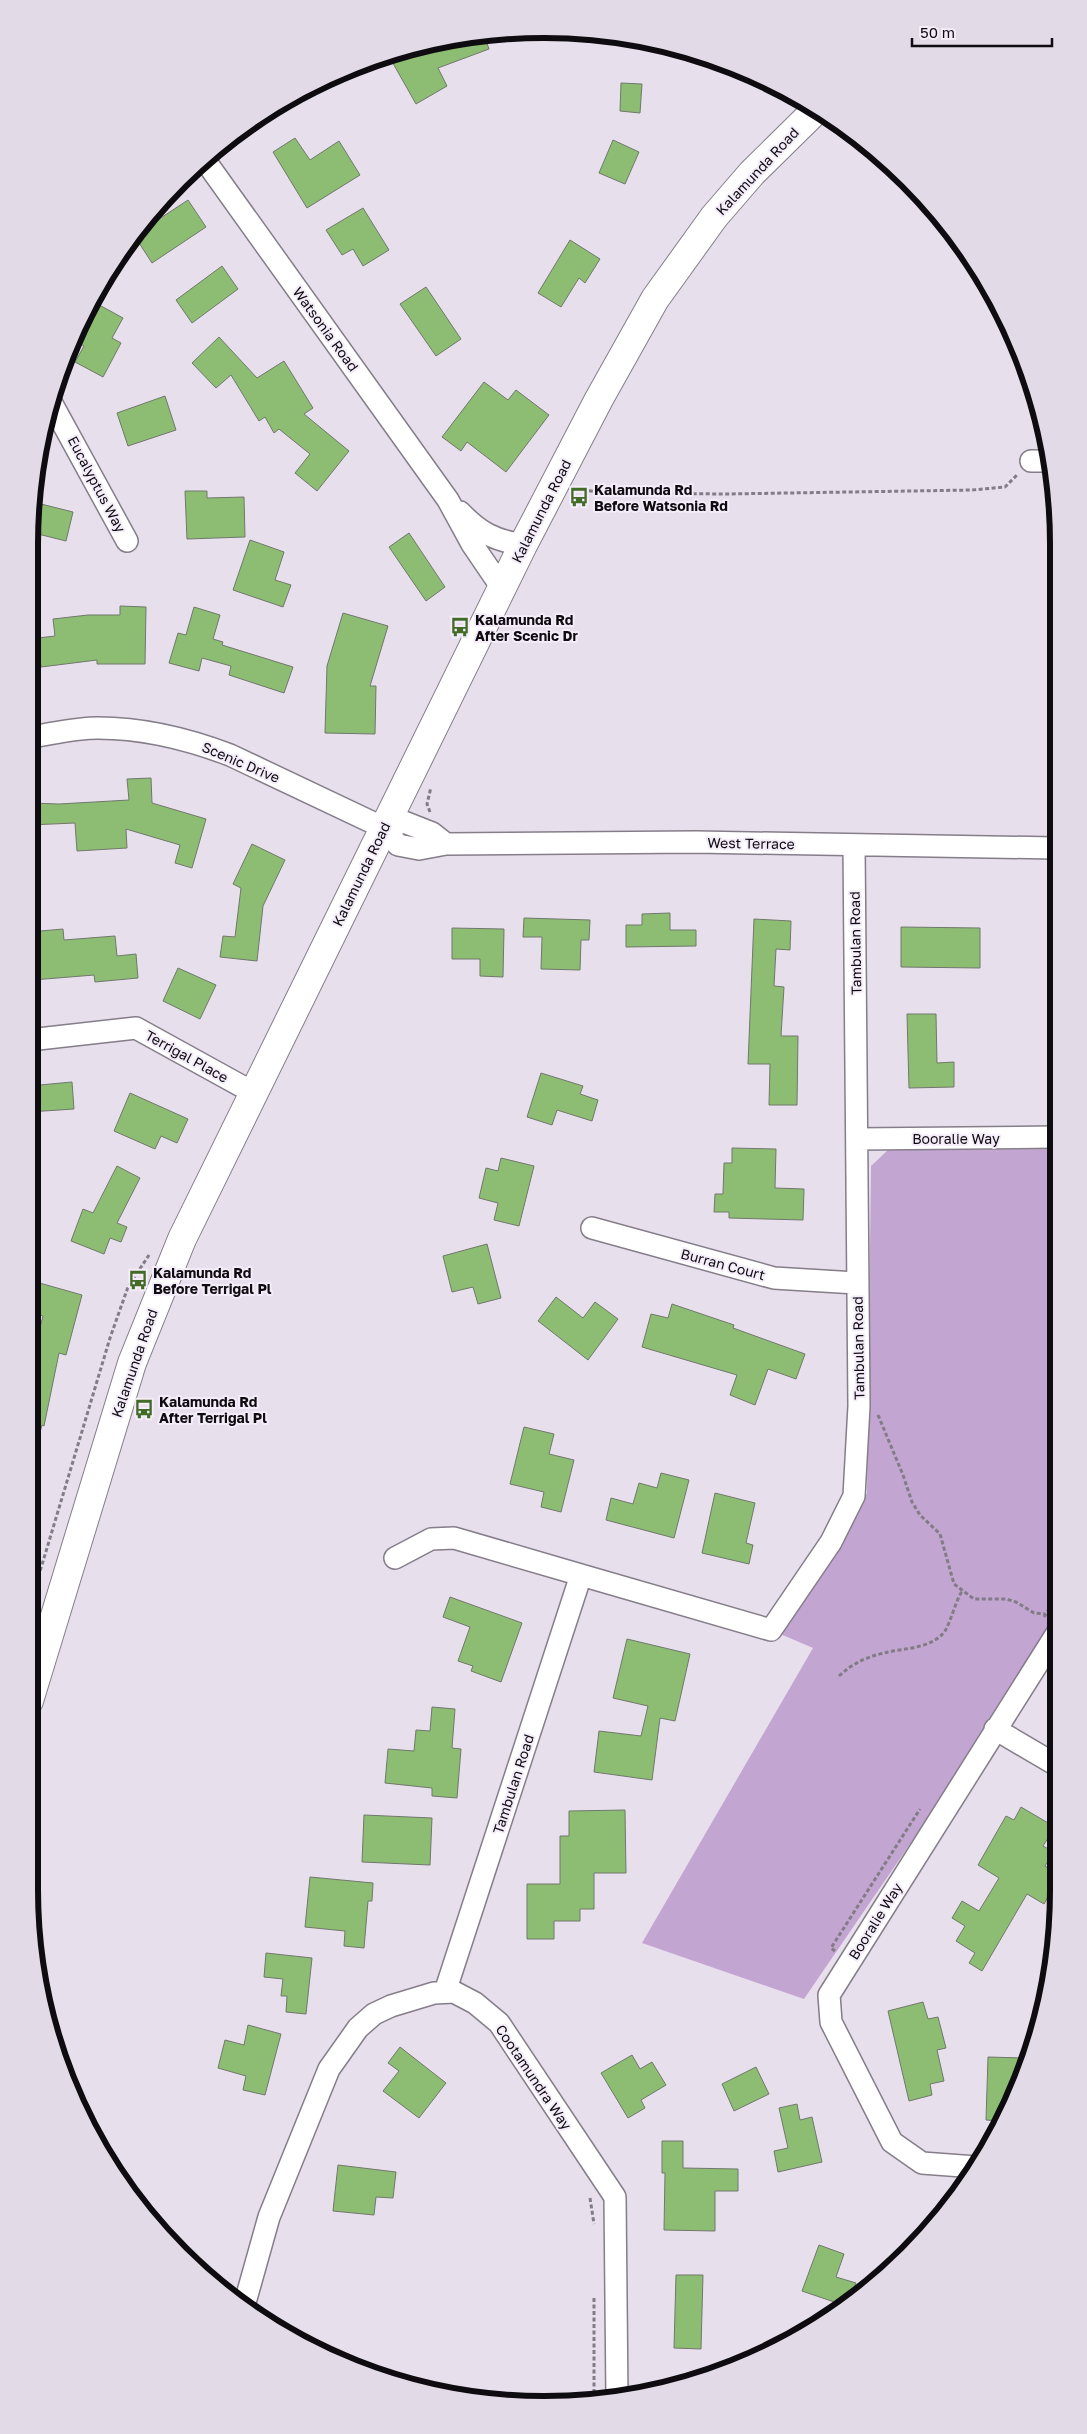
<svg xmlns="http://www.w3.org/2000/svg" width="1087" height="2434" viewBox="0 0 1087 2434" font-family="'Golos Text',sans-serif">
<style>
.green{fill:#c3a5d2}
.building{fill:#8dbd72;stroke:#70786c}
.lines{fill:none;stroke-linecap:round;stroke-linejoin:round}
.minor-casing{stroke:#857d89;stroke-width:24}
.major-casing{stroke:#857d89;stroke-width:30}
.path{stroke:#817c85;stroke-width:3;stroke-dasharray:4 2.5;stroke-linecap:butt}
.minor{stroke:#fff;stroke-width:21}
.major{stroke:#fff;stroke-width:28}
.labels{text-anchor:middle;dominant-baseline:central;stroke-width:4;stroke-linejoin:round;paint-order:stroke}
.street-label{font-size:14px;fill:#0e0c10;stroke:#f5ecfa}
.poi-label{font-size:14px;font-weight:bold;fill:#0e0c10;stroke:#f5ecfa;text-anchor:start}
.rim{fill:none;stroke:#0e0c10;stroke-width:6}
</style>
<rect width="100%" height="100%" fill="#e8dfed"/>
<path class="green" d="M1056,1149L1057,1629L804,1999L642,1943L813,1648L771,1630L854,1496L867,1494L871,1166L888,1150Z"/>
<path class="building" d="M484,35L489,49L438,68L447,86L416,104L390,58L401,51L424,44L426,48L457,37Z
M621,83L642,84L640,113L620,111Z
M295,138L310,160L339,141L360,175L307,208L273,152Z
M613,140L639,152L625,184L599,173Z
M188,200L206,227L152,263L134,235L147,220L150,225Z
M363,208L389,250L363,266L353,249L342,255L326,230Z
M570,240L600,259L585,283L579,278L561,307L538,293Z
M222,266L238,289L192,323L176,300Z
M426,287L461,339L436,356L400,304Z
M92,301L123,318L112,338L121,343L103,377L75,362L84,346L72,339Z
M219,337L257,378L284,361L313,408L304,414L349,451L317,491L295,473L310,454L279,429L274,433L265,417L259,421L231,375L216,388L192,363Z
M484,382L508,400L516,390L549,415L506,472L467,442L461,451L442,437Z
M165,396L176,430L128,446L117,413Z
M185,491H207V498L244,497L245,537L187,539Z
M33,502L73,512L66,541L30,532Z
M409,533L445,587L426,601L389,547Z
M250,540L284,552L275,580L291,585L283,607L233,590Z
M120,606L146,607L145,664H97V660L41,667L38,638L55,636L53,619L88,615H120Z
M194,607L220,615L213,639L223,642L222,645L293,667L284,693L229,675L231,666L202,658L199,671L169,663L178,633L186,635Z
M343,613L388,626L370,686H376L375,734L325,733L327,666Z
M151,778L152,803L206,819L192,868L175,863L180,845L126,829L127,848L77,851L75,823L29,825V803L59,804L129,800L127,779Z
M252,844L285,860L263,906L257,961L220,957L223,936L235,937L241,888L233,884Z
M670,913V930H696V946L626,947V925H642V914Z
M524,918L590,920L589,940H581L580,970L541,969L542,937H523Z
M754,919L791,921L790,950L776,949L774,986L784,987L781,1036H798L797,1105H769L770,1064H748Z
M901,927L980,928V968L901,967Z
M452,928L504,929L503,977L480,976V959H452Z
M63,929L64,940L115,936L117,956L136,954L138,978L95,982L94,975L33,980L29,932Z
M178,968L216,985L200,1019L163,1001Z
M907,1014H936L937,1063L954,1062V1087L909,1088Z
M541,1073L583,1086L580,1094L598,1100L592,1121L557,1110L552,1125L527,1117Z
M72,1082L74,1109L29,1112V1086Z
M130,1093L188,1119L177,1143L161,1136L155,1149L114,1131Z
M732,1148L776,1149L775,1188L804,1189L803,1220L729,1218V1212H714L715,1194H723L724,1163H732Z
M501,1158L534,1166L519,1226L494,1220L498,1203L479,1198L486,1168L498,1171Z
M117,1166L140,1178L117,1223L127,1227L121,1242L110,1238L104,1254L71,1241L83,1209L93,1213Z
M487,1244L501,1298L478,1304L473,1287L452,1292L443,1256Z
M29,1280L82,1295L66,1355L59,1353L44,1426L42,1425L33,1458L29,1457V1369L43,1316L29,1312Z
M556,1297L583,1318L595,1302L618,1319L588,1360L538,1321Z
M672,1304L734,1325L733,1328L805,1354L796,1379L768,1369L755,1405L730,1395L737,1375L642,1347L651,1314L668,1318Z
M524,1427L554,1434L549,1454L574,1460L561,1512L541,1507L544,1492L510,1484Z
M661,1473L689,1480L674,1538L606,1520L611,1498L633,1504L639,1483L657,1488Z
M715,1493L755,1503L746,1543L753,1545L749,1564L702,1553Z
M450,1597L522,1623L501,1682L471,1671L473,1666L458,1661L470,1627L443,1617Z
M627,1639L690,1654L675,1721L660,1718L652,1780L594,1772L599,1731L641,1736L648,1706L613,1698Z
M432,1707L455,1709L452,1748L461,1749L457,1798L432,1796V1788L385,1783L388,1749L414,1751L416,1730L430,1731Z
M1021,1807L1055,1827L1043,1846L1054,1852L1045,1866L1058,1874V1879L1044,1904L1027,1894L982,1971L969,1963L975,1953L956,1941L965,1926L952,1918L962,1901L979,1911L999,1878L978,1865L1006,1816L1014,1820Z
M625,1810L626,1873H594V1909H580V1921H554V1939H527V1884H560V1836H569V1811Z
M364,1815L432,1818L430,1865L362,1862Z
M310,1877L373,1883L372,1901H368L364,1948L344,1946L345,1931L305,1927Z
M266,1953L312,1958L306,2014L286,2012L287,1996H281L283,1979L264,1977Z
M923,2002L928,2019L938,2017L946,2048L937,2050L944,2081L930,2084L932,2095L909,2101L888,2011Z
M248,2025L281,2034L265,2095L243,2090L246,2076L218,2068L225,2040L244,2045Z
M400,2047L446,2083L419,2118L383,2091L399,2071L388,2063Z
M632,2055L640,2069L652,2062L666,2085L641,2100L645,2108L628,2118L601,2073Z
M988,2057L1023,2058L1022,2077L1019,2087L1001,2121L986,2120Z
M756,2067L769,2094L734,2111L722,2084Z
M797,2104L800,2120L812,2117L822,2162L778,2172L774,2151L788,2148L779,2108Z
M662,2141H683V2168L738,2169V2191H715V2231L664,2230L665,2173H662Z
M338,2165L396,2172L393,2198L376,2197L374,2215L333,2211Z
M819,2245L844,2254L836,2277L856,2283L846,2306L802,2291Z
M676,2275H703L701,2349L674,2348Z"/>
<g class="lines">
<defs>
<path id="minor" d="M204,159L448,500L472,544L502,588
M51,402L127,541
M1031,461H1050
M460,512C480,533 494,540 523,545
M29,737C51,734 75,728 98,728C143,728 188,739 230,755L384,828L398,845L419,849L446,844L696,842L1055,848
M384,828L404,822L432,833L446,844
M29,1040L136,1028L254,1093
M857,1139L1056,1137
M592,1228L774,1278L856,1283
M395,1558L431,1539L454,1538L581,1575
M995,1729L1058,1766
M445,1992L581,1575L771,1630L831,1542L854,1496L859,1406L854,845
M976,2167L922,2163L892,2142L831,2022L829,1995L1057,1633
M244,2306L269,2217L329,2069L358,2028L374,2014L391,2006L434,1993L454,1992L475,2003L499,2023L615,2197L617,2399"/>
<path id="major" d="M29,1701L132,1363L182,1239L523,545L599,399L655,299L714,217L752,173L815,111"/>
</defs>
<use href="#minor" class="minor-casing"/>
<use href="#major" class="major-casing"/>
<path class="path" d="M576,489L605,493L727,494L972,490L1005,487L1018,474
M430,812L427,804L431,787
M878,1415L903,1475L912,1502L920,1515L940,1534L954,1584L974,1599H1006L1016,1602L1034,1613L1045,1614
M29,1608L110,1338L128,1287L149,1255
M1044,1617L1057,1596
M839,1676C852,1664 866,1657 884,1653C903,1648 932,1649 945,1631C951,1621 955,1603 962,1591
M835,1951L831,1948L920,1809
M590,2198L594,2224
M594,2298V2402"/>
<use href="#minor" class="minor"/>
<use href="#major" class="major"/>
</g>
<defs>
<symbol id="bus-bare" viewBox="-9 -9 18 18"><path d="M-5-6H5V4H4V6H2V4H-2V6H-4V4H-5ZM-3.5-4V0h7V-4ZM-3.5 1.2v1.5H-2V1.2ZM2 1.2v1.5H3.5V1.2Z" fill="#426b27" stroke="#f5ecfa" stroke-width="2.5" paint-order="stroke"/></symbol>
</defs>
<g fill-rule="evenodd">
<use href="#bus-bare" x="565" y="483" width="28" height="28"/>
<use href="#bus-bare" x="446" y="613" width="28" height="28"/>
<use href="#bus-bare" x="124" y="1266" width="28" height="28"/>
<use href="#bus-bare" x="130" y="1395" width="28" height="28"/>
</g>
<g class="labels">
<g class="street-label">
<text transform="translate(757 171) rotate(-47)">Kalamunda Road</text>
<text transform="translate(326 329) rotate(54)">Watsonia Road</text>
<text transform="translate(97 484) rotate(62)">Eucalyptus Way</text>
<text transform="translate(541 511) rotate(-63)">Kalamunda Road</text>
<text transform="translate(241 762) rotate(23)">Scenic Drive</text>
<text transform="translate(751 843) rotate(1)">West Terrace</text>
<text transform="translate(361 874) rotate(-64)">Kalamunda Road</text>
<text transform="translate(855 943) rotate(-91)">Tambulan Road</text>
<text transform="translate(187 1056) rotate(29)">Terrigal Place</text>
<text x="956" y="1138">Booralie Way</text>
<text transform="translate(723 1264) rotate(15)">Burran Court</text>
<text transform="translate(858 1348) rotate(-91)">Tambulan Road</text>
<text transform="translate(134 1363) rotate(-71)">Kalamunda Road</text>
<text transform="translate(513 1784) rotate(-72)">Tambulan Road</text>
<text transform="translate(875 1921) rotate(-58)">Booralie Way</text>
<text transform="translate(534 2077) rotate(56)">Cootamundra Way</text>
</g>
<g class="poi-label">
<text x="594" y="489">Kalamunda Rd<tspan x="594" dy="16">Before Watsonia Rd</tspan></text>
<text x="475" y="619">Kalamunda Rd<tspan x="475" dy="16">After Scenic Dr</tspan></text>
<text x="153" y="1272">Kalamunda Rd<tspan x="153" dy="16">Before Terrigal Pl</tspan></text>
<text x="159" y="1401">Kalamunda Rd<tspan x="159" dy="16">After Terrigal Pl</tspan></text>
</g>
</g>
<path d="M0 0H1087V2434H0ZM544 38H544A506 506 0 0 1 1050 544V1890A506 506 0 0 1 544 2396H544A506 506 0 0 1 38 1890V544A506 506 0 0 1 544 38Z" fill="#e3dae7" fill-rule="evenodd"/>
<path class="rim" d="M544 38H544A506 506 0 0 1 1050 544V1890A506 506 0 0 1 544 2396H544A506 506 0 0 1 38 1890V544A506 506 0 0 1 544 38Z"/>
<path d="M912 38v8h140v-8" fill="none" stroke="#0e0c10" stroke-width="2.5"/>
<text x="920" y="38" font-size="15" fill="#0e0c10" stroke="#f5ecfa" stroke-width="4" paint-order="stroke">50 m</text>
</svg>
